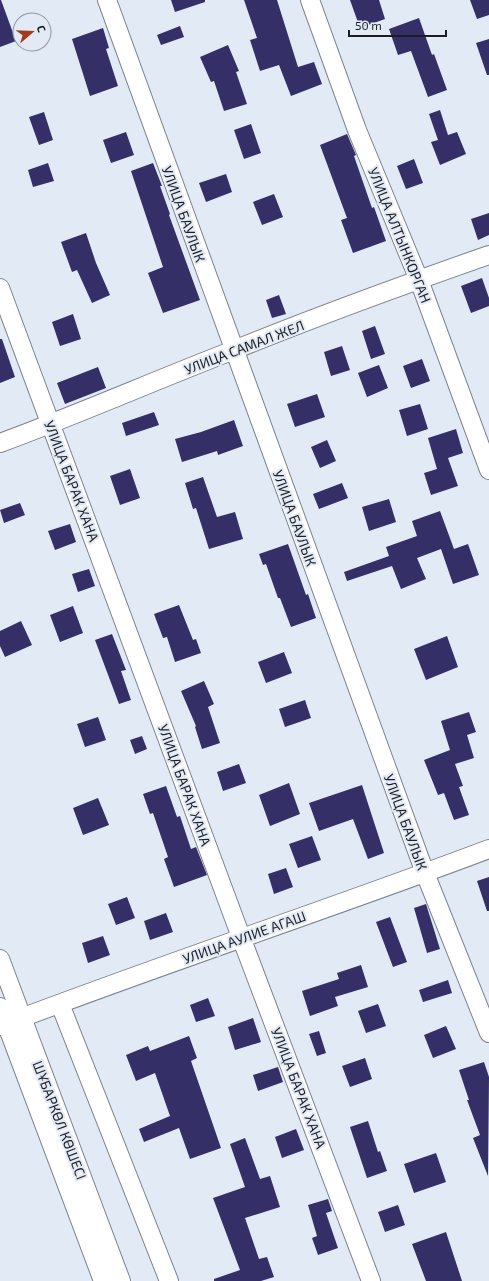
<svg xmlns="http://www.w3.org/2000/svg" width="489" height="1281" viewBox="0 0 489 1281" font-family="'Exo 2',sans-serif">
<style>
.building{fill:#352f68}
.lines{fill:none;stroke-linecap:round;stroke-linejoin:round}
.minor-casing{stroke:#7d848e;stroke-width:20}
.minor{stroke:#fff;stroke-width:18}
.labels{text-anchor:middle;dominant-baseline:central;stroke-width:4;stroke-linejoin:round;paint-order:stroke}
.street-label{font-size:14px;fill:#1c1e22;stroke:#e2eaf5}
</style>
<rect width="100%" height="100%" fill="#e2eaf5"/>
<path class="building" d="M0,0H1L16,41L0,47Z
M171,0H205V2L175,12Z
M244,0H277L298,67L314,62L322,84L291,96L279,65L260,71L250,40L257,38Z
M350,0H379L385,19L360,28Z
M470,0H489V15L477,19Z
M419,18L432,55L434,54L447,90L428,97L411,51L398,55L389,29Z
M180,26L184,37L161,45L157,35Z
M103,28L109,48L106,49L118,86L90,96L72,39Z
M489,39V75H487L476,43Z
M228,45L239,71L236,72L247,104L224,111L214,81L211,82L200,57Z
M440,110L448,135L457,132L466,154L440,165L431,142L438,140L429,114Z
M44,112L53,140L39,145L29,117Z
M251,124L261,153L244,159L234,130Z
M126,132L134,155L111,163L103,140Z
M347,134L356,155L354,156L372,208L374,207L386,241L353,253L341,220L347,218L320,145Z
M414,159L423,183L406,189L397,166Z
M48,163L54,181L33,187L28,170Z
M153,163L162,186H160L170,214L169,215L200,300L163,313L148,273L163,267L131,171Z
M226,174L232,192L206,202L199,183Z
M274,194L283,217L262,225L253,202Z
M489,213V235L478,240L471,219Z
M86,233L96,263L110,295L92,303L77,270L72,272L61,242Z
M482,278L489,298V306L471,313L461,286Z
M279,295L286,314L272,318L266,300Z
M73,314L81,339L60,346L52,322Z
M375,326L385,354L371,359L362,331Z
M0,339H2L15,377L0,383Z
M342,346L350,370L331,376L324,352Z
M422,359L430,381L411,388L403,366Z
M379,365L388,388L367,397L358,373Z
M98,367L106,388L65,404L57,383Z
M317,394L325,417L295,427L287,404Z
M420,404L428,429L407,436L399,410Z
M154,412L159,425L126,436L122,423Z
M234,420L243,446L218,455L217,451L182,462L175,439L201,432Z
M456,429L463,453L448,458L458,486L431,495L424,473L437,469L428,438Z
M327,440L336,461L320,468L311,447Z
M130,469L140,498L120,505L110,476Z
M203,477L217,517L235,512L243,539L209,549L196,508L193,509L185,483Z
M342,483L348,498L319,509L313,494Z
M389,499L396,522L369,531L362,507Z
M20,503L25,515L4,523L0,510Z
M440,511L454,549L468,544L479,575L453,584L441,549L417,558L426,579L401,589L392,566L347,581L344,572L389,556L386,547L417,536L412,521Z
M70,524L76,542L55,550L48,531Z
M288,544L306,595L308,594L316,618L291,627L280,598H278L266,564L263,565L259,554Z
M89,569L95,586L78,592L72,574Z
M179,605L193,640L196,639L201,653L175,662L167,637L163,638L154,614Z
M73,606L83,633L60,642L50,615Z
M21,621L32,645L5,657L0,646V631Z
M112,634L126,670L121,671L131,700L119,704L95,640Z
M447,636L458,667L426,680L414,649Z
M284,652L292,673L266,683L258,662Z
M204,681L214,704L208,707L220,743L202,749L195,727L196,726L181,691Z
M305,700L311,718L285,727L279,709Z
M469,712L476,732L467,735L474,758L455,764L463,786L459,787L469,815L454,820L444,793L438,795L424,760L450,750L441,721Z
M98,717L106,740L85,747L77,724Z
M142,736L147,749L135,754L130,740Z
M239,764L246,783L223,791L217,772Z
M289,783L300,814L270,826L259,795Z
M362,785L384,853L368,859L353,819L319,831L309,803Z
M166,786L177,817L180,816L191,849L196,847L207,875L174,887L164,859L168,857L153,813L150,814L143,794Z
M98,798L109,825L83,835L73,808Z
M312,836L321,860L298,868L289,844Z
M286,868L293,887L274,894L268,874Z
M489,877V911H487L477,881Z
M127,897L135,918L116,925L108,904Z
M426,904L440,949L427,953L414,908Z
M166,913L173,932L150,940L144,921Z
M390,917L407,962L393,967L376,922Z
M103,936L110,955L88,963L82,943Z
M361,965L368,987L335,997L338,1006L310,1016L302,991L339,979L337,973Z
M448,980L452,993L423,1002L419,990Z
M208,998L215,1016L196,1022L190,1005Z
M378,1004L386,1026L366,1033L358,1011Z
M253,1018L261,1042L235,1050L228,1027Z
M446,1026L456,1049L433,1058L424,1035Z
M319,1031L326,1053L317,1056L309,1034Z
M189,1036L197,1058L191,1061L221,1148L190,1159L179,1128L144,1142L139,1129L170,1116L155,1073L136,1081L126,1055L148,1046L150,1051Z
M365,1058L372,1079L350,1087L342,1066Z
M484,1062L489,1077L488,1176L473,1138L480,1135L467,1100H469L459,1070Z
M278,1067L283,1082L258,1091L253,1075Z
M368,1121L378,1152L380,1151L387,1171L367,1178L350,1127Z
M296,1129L304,1150L282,1158L275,1137Z
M245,1138L260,1179L270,1176L280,1207L245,1218L259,1259L267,1257L274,1277L261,1281H214V1279L240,1270L213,1198L245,1187L230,1144Z
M436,1153L446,1182L414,1193L404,1164Z
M328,1199L332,1211L326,1213L338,1248L318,1255L312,1238L317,1236L308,1205Z
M398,1205L405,1225L385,1232L378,1212Z
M446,1232L462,1281H426L412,1244Z"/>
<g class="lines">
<defs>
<path id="minor" d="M107,0L425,873L489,1033
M310,0L357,130L419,280L489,470
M0,288L241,937L371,1281
M0,443C79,414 156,380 234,350C318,316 403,285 489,255
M0,959L121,1281
M60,1004L169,1281
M0,1007L103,1281
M0,1026C162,964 327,910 489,849"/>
</defs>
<use href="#minor" class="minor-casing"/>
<use href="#minor" class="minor"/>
</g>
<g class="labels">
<g class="street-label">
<text transform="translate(184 214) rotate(70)">УЛИЦА БАУЛЫК</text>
<text transform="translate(400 235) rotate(68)">УЛИЦА АЛТЫНКОРГАН</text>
<text transform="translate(244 347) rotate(-21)">УЛИЦА САМАЛ ЖЕЛ</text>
<text transform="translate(72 481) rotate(69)">УЛИЦА БАРАК ХАНА</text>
<text transform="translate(295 518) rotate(70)">УЛИЦА БАУЛЫК</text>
<text transform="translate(185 785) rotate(70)">УЛИЦА БАРАК ХАНА</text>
<text transform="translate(406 822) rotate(70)">УЛИЦА БАУЛЫК</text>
<text transform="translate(244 937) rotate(-20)">УЛИЦА АУЛИЕ АГАШ</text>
<text transform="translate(299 1088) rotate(69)">УЛИЦА БАРАК ХАНА</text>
<text transform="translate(60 1120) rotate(69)">ШҰБАРКӨЛ КӨШЕСІ</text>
</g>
</g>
<g transform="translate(32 32) rotate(71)"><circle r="19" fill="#e2eaf5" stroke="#9398a1"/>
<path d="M0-3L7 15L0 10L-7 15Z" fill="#a23a1d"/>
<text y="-6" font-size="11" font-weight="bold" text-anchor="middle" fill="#1c1e22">С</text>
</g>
<path d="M349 30v6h97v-6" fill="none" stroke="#1c1e22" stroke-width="2"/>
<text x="355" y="30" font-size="12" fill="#1c1e22" stroke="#e2eaf5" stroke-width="3" paint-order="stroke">50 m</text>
</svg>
